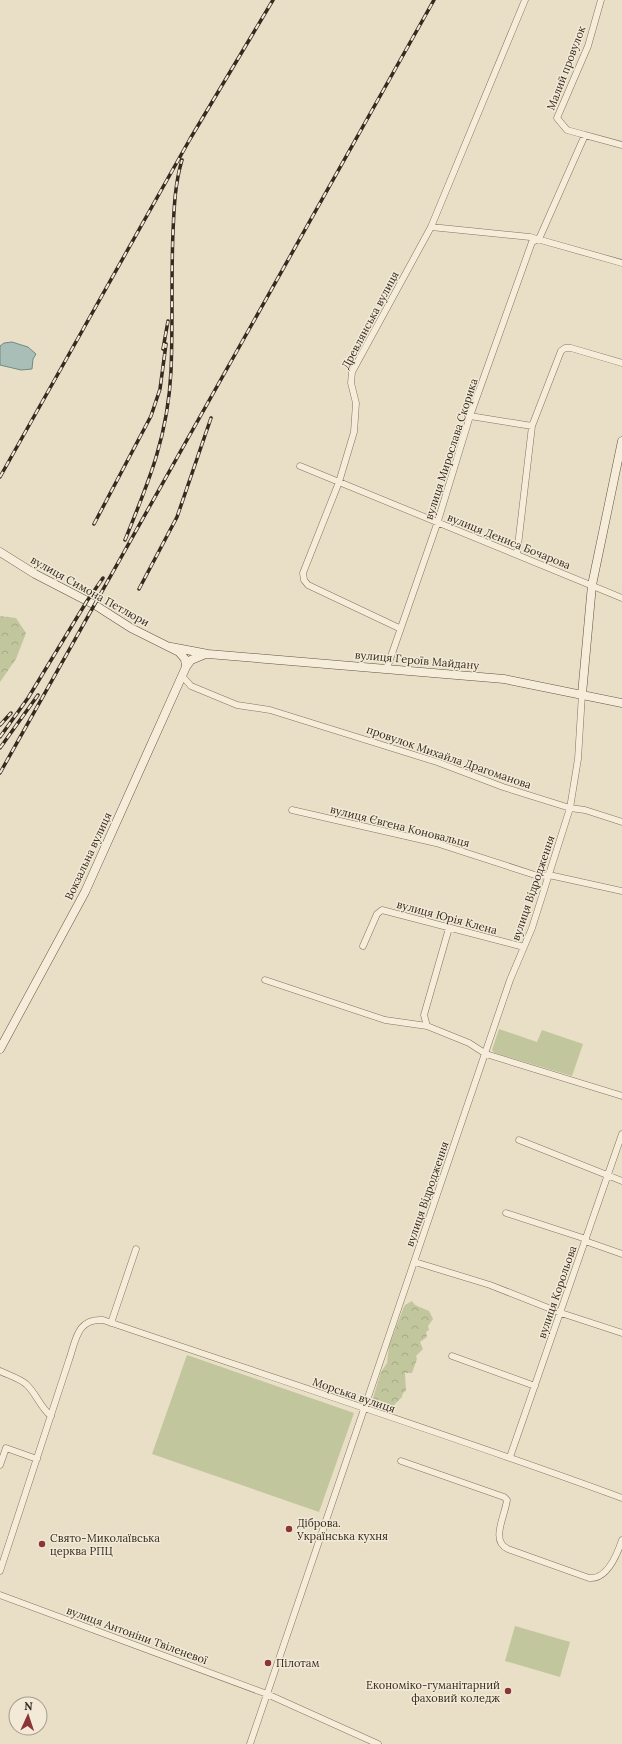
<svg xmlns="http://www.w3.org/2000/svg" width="622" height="1744" viewBox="0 0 622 1744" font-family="Lora,serif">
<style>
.green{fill:#c1c69c}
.forest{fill:url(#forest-crowns)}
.water{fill:#a8beb7;stroke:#6f8b84}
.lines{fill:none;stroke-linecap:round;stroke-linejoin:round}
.street-casing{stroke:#83725e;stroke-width:7}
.secondary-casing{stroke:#655341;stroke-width:9}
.street{stroke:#f5edd9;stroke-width:6}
.secondary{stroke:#f5edd9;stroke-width:8}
.rail-casing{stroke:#352a20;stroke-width:3.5}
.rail{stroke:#f2ead6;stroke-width:2;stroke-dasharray:6;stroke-linecap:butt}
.poi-dot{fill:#8b3536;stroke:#f2ead6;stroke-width:1.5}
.labels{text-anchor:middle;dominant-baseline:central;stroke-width:3;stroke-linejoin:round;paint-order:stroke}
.street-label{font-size:11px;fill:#352a20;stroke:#f2ead6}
.poi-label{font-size:11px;fill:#352a20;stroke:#f2ead6;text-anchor:start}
</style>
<defs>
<pattern id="forest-crowns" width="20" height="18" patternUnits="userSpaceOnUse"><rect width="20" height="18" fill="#c1c69c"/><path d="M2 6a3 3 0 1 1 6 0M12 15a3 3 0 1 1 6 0" fill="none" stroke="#a6aa86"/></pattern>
</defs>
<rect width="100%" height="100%" fill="#e9dfc7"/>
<path class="green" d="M499,1029L537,1042L542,1030L583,1044L572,1076L495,1053L492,1050Z
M187,1355L354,1413L319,1512L152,1454Z
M515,1626L570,1642L560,1677L505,1661Z"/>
<path class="forest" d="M0,616L16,618L26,633L16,659L0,682Z
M412,1301L415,1305L429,1311L433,1319L428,1326L429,1330L426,1332L427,1337L420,1342L423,1349L416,1356L417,1359L412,1373H405L406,1391L403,1393L402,1397L386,1413L372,1406L371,1402L373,1398L381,1372L387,1363L389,1346L403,1309L405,1305Z"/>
<path class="water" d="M12,342L28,347L36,354L33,359L32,369L21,370L0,365V346L4,343Z"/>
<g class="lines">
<defs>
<path id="street" d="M585,135L622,145
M431,227L530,237L622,263
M470,416L532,426
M300,466L622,598
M517,554L532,426L561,351L565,348H571L622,363
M399,628L308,585L304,580L303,573L339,482L354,432L356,403L351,383L352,372L431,227L525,0
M387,668L437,524L470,416L532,242L539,239L585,135L567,130L557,118L588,46L601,0
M182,676L191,686L237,705L270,710L437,762L503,787L570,808L585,810L622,822
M292,810L436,843L538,876L549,875L622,891
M363,946L377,914L382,910L524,947
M265,980L385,1020L427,1026L469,1043L486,1054L622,1096
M427,1026L424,1015L449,928
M519,1140L622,1181
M506,1213L586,1239
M585,1241L622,1254
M415,1262L490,1285L561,1313L622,1333
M111,1323L136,1249
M452,1356L535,1386
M0,1371C8,1375 19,1378 26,1384C36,1393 40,1407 51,1416
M510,1457L622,1134
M401,1461L504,1497L507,1500C505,1516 490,1541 508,1549L589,1578C607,1580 617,1555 622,1540
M0,1465L6,1448L37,1459
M0,1571L69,1360C76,1340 77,1318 103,1320C276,1379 451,1435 622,1498
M0,1595L267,1694L378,1744
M250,1744L510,980L532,928L570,808L578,759L582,694"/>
<path id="secondary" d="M0,552L35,574L95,605L131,628L179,652L185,659L186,667L191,660L203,655
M171,647L208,654L504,679L622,703
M582,694L592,585L622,441
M0,1049L85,892L186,667"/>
</defs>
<use href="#street" class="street-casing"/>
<use href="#secondary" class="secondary-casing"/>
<use href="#street" class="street"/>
<use href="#secondary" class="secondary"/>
<defs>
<path id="rail" d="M163,349L168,321
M0,477L190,139L273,0
M94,524L151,416L160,389L166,344
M125,540C149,481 168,436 171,371C173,325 171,279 173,232C174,208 175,183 182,160
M139,589L177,517L211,418
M0,725L11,713
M0,737L28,698L87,601L103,578
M0,748L38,695
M0,773L434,0"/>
</defs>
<use href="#rail" class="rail-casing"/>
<use href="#rail" class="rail"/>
</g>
<g class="poi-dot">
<circle cx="289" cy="1529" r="4"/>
<circle cx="42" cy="1544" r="4"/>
<circle cx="268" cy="1663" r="4"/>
<circle cx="508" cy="1691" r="4"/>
</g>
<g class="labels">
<g class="street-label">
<text transform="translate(566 68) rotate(-69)">Малий провулок</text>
<text transform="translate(370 320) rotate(-62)">Древлянська вулиця</text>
<text transform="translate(451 449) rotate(-72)">вулиця Мирослава Скорика</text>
<text transform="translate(509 541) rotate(22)">вулиця Дениса Бочарова</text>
<text transform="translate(90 591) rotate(29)">вулиця Симона Петлюри</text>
<text transform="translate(417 660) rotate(5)">вулиця Героїв Майдану</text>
<text transform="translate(449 757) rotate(19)">провулок Михайла Драгоманова</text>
<text transform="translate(400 826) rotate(14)">вулиця Євгена Коновальця</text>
<text transform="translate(88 856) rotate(-65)">Вокзальна вулиця</text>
<text transform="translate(533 888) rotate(-71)">вулиця Відродження</text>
<text transform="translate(447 917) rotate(15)">вулиця Юрія Клена</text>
<text transform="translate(427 1194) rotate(-71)">вулиця Відродження</text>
<text transform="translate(557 1292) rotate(-71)">вулиця Корольова</text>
<text transform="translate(354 1395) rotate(19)">Морська вулиця</text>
<text transform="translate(137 1635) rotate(20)">вулиця Антоніни Твіленевої</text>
</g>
<g class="poi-label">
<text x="297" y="1523">Діброва.<tspan x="297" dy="13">Українська кухня</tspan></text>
<text x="50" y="1538">Свято-Миколаївська<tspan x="50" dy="13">церква РПЦ</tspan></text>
<text x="276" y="1663">Пілотам</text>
<text x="500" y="1685" text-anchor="end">Економіко-гуманітарний<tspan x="500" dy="13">фаховий коледж</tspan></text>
</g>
</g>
<g transform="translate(28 1716) rotate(3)"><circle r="19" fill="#f2ead6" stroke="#a69d8d"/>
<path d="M0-3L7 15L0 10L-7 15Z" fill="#8b3536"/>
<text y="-6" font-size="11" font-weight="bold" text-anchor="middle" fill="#352a20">N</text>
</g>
</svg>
